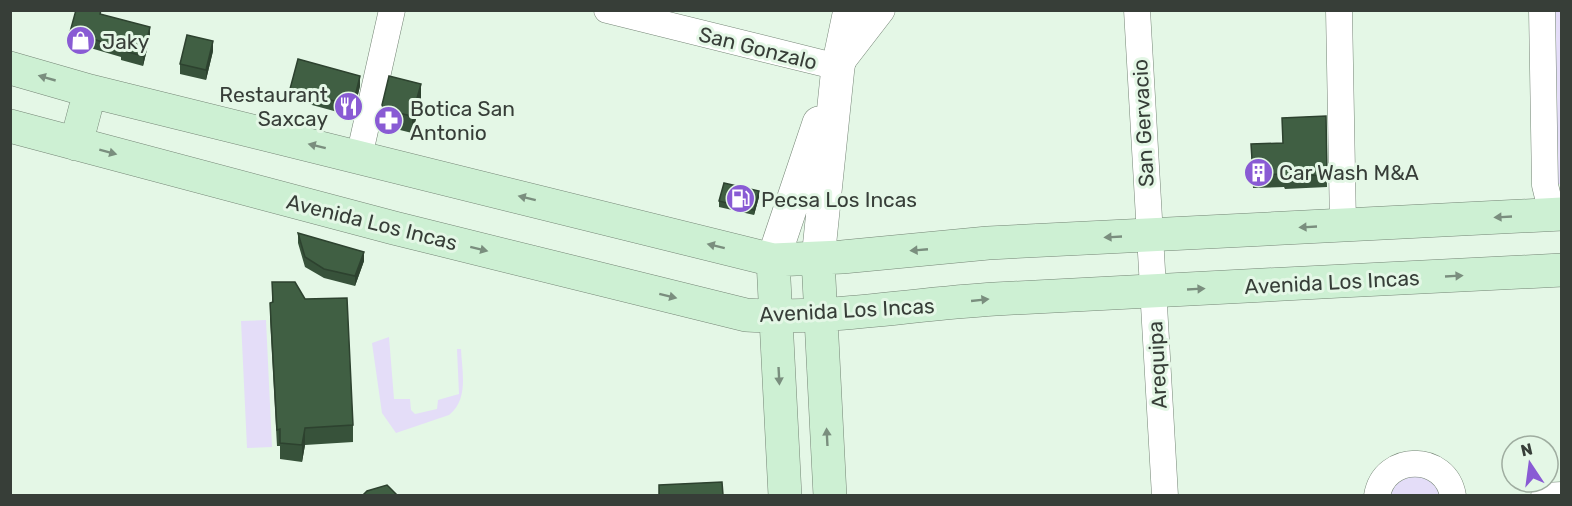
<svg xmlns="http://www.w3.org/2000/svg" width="1572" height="506" viewBox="0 0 1572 506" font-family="Rubik,sans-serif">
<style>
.green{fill:#e4ddf8}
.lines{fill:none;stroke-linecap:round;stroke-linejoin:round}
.minor-casing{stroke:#758576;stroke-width:27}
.tertiary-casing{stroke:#758576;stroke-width:34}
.secondary-casing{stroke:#758576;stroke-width:34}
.minor{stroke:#fff;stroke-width:26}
.tertiary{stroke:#fff;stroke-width:33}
.secondary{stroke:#cdf0d3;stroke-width:33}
.wall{fill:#37523a}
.shaded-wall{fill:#2d422f}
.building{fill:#405f43;stroke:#2d422f;stroke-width:1.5}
.oneway{fill:#7a8e7e}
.labels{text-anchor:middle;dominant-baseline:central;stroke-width:6;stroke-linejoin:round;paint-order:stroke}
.poi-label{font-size:21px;fill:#373e38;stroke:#e4f7e6;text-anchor:start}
.street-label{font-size:21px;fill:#373e38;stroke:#e4f7e6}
</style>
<rect width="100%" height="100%" fill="#e4f7e6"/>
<path class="green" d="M1553,11H1562L1561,184H1556Z
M266,320L272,447L247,448L241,321Z
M389,337L394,399H410L411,410L415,414L437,409L438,400L459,394L457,349H461C462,372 469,399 449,415L396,433L382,413L372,343Z
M1423,471L1444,496H1386L1389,486Z"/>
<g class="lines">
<defs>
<path id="minor" d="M607,10L838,67L882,10
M1137,10L1165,496
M1339,10L1343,225
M1542,10L1545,185L1552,214
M359,157L392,10
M1377,496C1384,453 1446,453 1453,496
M1544,496L1562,495"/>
<path id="tertiary" d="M818,259L838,67L850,10
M773,260L819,123"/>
<path id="secondary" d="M10,68L90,91L773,260L842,257L988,243L1562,214
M10,126L394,228L746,315C829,320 911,304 995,299C1184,288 1373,280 1562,270
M76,144L90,91
M818,259L830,496
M773,260L785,496"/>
</defs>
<use href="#minor" class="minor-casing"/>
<use href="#tertiary" class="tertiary-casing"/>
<use href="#secondary" class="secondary-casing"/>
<use href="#minor" class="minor"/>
<use href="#tertiary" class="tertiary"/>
<use href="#secondary" class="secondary"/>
</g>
<path class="wall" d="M101,10V14L150,37L143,66L121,60V57L70,42V32Z
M213,51L206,80L180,74V64Z
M360,86L355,107L345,114L290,99V89Z
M421,101L412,133L384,126L382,121V105Z
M1326,116L1327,187L1285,189L1284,187L1253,188L1251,144L1283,143L1282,118Z
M759,197L754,215L719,207V201Z
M298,233L364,261L355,286L324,278L305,267L298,243Z
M272,282L353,425V442L305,445L302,462L280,459V446H277L270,319V303L272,302Z"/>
<path class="shaded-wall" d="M150,27V37L143,66V56Z
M213,41V51L206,80V70Z
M360,76V86L355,107L345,114V104Z
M421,84V101L412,133V116Z
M759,191V197L754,215V210Z
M364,252V261L355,286V276Z
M305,428V445L302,462V445Z"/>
<path class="building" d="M76,10H101L100,14L150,27L143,56L121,50L122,48L70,32Z
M187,35L213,41L206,70L180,64Z
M298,59L360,76L355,97L345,104L290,89Z
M389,76L421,84L412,116L384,110L382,105Z
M1326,116L1327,175L1285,176L1284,174L1253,175L1251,144L1283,143L1282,118Z
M724,183L759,191L754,210L719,201Z
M298,233L364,252L355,276L324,269L305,257Z
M272,282H295L305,299L347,298L353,425L305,428L302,445L280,443V429L277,430L270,303L273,302Z
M722,482L723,495H659V485Z
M387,485L397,495H363L367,491Z"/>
<defs><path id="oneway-solid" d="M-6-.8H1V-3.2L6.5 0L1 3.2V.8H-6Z" transform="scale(1.5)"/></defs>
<g class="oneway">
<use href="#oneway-solid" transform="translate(47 78) rotate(-164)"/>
<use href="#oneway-solid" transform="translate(317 146) rotate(-166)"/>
<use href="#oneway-solid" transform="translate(108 152) rotate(15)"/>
<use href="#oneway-solid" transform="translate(527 198) rotate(-166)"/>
<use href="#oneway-solid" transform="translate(1503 217) rotate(177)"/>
<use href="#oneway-solid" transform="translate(1308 227) rotate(177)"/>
<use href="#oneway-solid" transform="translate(1113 237) rotate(177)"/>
<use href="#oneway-solid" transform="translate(716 246) rotate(-166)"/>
<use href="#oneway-solid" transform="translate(479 249) rotate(14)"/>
<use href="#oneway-solid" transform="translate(919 250) rotate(175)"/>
<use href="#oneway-solid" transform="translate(1454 276) rotate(-3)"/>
<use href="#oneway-solid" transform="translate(1196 289) rotate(-3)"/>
<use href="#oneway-solid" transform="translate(668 296) rotate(14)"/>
<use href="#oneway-solid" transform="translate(980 300) rotate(-6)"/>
<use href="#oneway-solid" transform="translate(779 376) rotate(87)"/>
<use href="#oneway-solid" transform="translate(827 437) rotate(-93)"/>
</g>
<defs>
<symbol id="shop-disc" viewBox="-11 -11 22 22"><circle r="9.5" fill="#895bd4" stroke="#e4f7e6"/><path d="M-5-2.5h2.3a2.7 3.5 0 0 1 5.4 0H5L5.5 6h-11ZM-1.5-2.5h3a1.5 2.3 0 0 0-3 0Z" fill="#fff"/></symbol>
<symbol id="restaurant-disc" viewBox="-11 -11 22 22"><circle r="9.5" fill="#895bd4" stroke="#e4f7e6"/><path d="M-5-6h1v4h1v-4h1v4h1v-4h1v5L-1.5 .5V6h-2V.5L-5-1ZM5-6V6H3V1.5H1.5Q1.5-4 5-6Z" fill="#fff"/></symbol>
<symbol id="pharmacy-disc" viewBox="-11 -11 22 22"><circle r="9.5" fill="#895bd4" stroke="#e4f7e6"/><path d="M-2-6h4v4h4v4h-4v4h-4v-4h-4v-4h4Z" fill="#fff"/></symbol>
<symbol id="building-disc" viewBox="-11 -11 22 22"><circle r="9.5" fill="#895bd4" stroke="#e4f7e6"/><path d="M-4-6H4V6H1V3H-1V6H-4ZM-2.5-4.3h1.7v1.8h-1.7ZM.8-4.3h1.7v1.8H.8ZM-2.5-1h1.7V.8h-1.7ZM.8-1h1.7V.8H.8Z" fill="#fff"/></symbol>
<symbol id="fuel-disc" viewBox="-11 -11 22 22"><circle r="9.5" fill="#895bd4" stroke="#e4f7e6"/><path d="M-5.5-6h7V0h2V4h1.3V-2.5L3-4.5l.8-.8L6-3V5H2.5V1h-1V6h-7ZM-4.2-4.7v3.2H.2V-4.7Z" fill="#fff"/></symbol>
</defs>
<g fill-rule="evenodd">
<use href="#shop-disc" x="64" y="24" width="33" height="33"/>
<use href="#restaurant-disc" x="332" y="90" width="33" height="33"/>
<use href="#pharmacy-disc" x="372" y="104" width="33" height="33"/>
<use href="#building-disc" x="1242" y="156" width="33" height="33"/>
<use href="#fuel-disc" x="724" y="182" width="33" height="33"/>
</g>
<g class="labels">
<g class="poi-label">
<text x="102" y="41">Jaky</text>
<text x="328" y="94" text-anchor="end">Restaurant<tspan x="328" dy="24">Saxcay</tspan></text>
<text x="410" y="108">Botica San<tspan x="410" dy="24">Antonio</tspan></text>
<text x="1279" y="172">Car Wash M&amp;A</text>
<text x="761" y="199">Pecsa Los Incas</text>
</g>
<g class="street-label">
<text transform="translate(758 48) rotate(14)">San Gonzalo</text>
<text transform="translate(1143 123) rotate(-93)">San Gervacio</text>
<text transform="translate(372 222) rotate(14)">Avenida Los Incas</text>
<text transform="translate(1332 282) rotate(-3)">Avenida Los Incas</text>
<text transform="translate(847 310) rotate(-3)">Avenida Los Incas</text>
<text transform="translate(1157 365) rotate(-93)">Arequipa</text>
</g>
</g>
<rect width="1572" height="506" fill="none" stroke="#373e38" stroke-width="24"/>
<g transform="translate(1530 464) rotate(347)"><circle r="28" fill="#e4f7e6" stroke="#9fada0" stroke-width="1.5"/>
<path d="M0-4.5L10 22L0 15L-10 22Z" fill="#895bd4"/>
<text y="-9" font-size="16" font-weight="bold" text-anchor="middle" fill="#373e38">N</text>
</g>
</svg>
